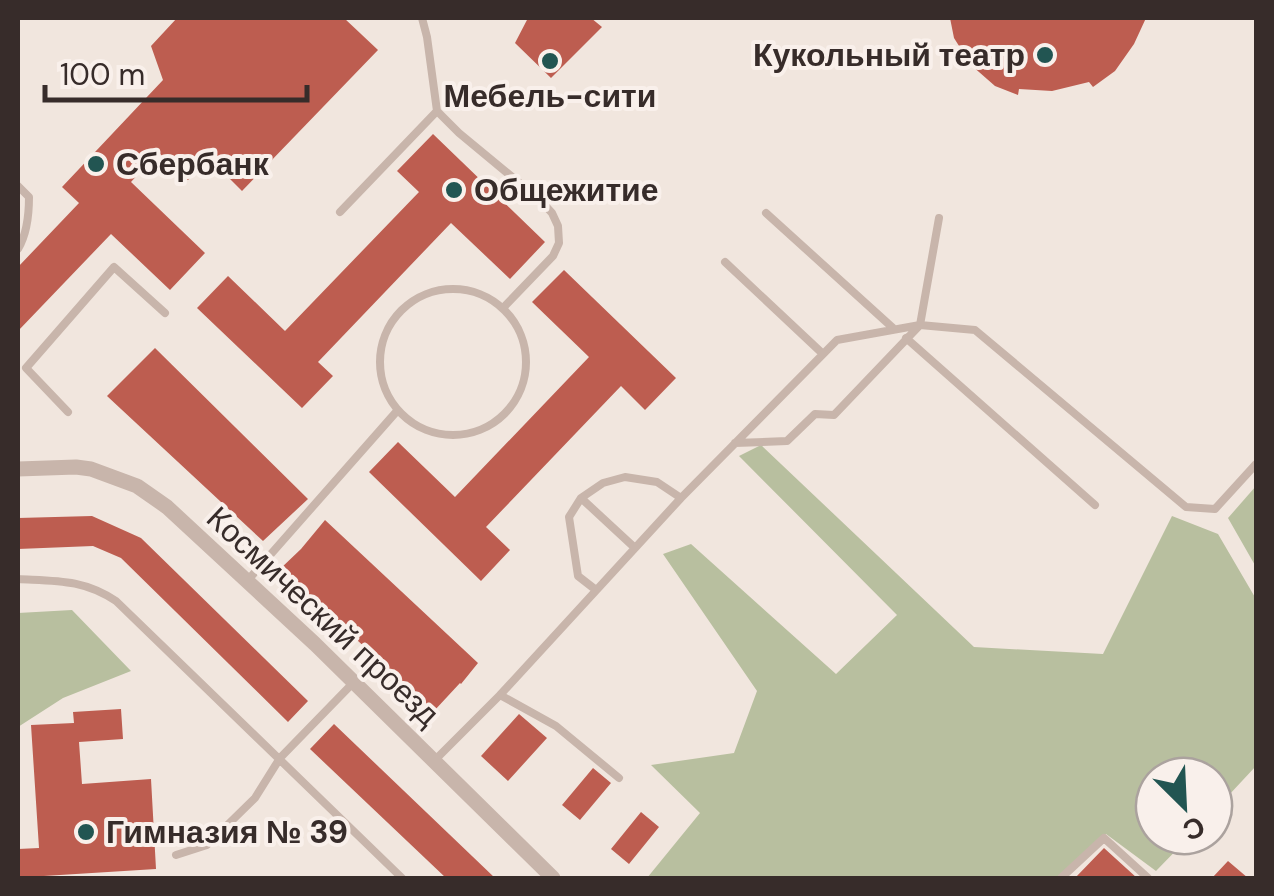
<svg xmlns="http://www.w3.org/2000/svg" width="1274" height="896" viewBox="0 0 1274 896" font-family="'DM Sans',sans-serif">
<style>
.green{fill:#b8bf9f}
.building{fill:#bd5d50}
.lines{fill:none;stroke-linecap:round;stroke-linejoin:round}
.service{stroke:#c8b5ab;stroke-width:8}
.minor{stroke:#c8b5ab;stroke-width:15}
.poi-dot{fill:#225552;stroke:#f9f0eb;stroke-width:4}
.labels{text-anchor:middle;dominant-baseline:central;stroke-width:8;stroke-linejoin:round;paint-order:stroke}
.poi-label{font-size:32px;font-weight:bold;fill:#372c2a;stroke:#f9f0eb;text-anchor:start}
.street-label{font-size:32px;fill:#372c2a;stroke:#f9f0eb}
</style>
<rect width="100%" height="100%" fill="#f1e6de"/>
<path class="green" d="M761,445L974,647L1103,654L1172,516L1218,534L1256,599V766L1214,811V776H1154V836H1190L1156,871L1106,834L1056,878H647L700,813L651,765L734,753L757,691L663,554L691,544L836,674L897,615L739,456Z
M1256,486V567L1228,518Z
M72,610L131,671L63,698L18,727V613Z"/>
<path class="building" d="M177,18H344L378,50L242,191L209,158L188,180L158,152L131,182L205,253L170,290L111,234L18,331V267L79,203L62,187L163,80L151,46Z
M528,18H591L602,27L551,78L515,43Z
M950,18H1146L1134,44L1115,71L1093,87L1089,82L1052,91L1019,89L1018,95L995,86L971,65L954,38Z
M433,134L545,242L510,279L451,223L318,362L333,376L302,408L197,308L228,276L285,331L419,192L397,171Z
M564,270L676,378L645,410L621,386L486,527L510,550L481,581L369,472L398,442L455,497L589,357L532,302Z
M155,348L308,499L263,541L107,396Z
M92,516L141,538L308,701L288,722L121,558L93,546L18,549V518Z
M325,520L478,663L461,684L460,683L434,711L280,569L301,549Z
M121,709L123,739L79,742L82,784L151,779L156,869L44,876V878H18V849L39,848L31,725L74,723L73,712Z
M519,714L547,738L508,781L481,756Z
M334,724L495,878H446L310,749Z
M593,768L611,783L580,820L562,805Z
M641,812L659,827L629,864L611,849Z
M1104,848L1137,878H1075Z
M1228,861L1248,878H1212Z"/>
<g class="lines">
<path class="service" d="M422,18L427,37L437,111L459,133L540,200L552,213L558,226L559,243L553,256L503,308
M18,186L29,197C29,215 27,234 18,249
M340,212L437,111
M766,213L893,328
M939,218L920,325L975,330L1186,507L1215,509L1256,464
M725,262L823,354
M380 362a73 73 0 1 1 146 0a73 73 0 1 1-146 0Z
M906,338L1095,505
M68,412L26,368L114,267L165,313
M581,498L635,548
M18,579C56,581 83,579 116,601L402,878
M248,580L397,411
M596,590L578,576L569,517L581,498L603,483L625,477L657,482L681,498
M500,695L681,498L837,340L920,325L834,415L815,414L787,441L735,443
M435,760L500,695L556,726L619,778
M176,855L207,845L255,798L280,758L353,683
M1061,878L1104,838L1148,878"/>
<path class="minor" d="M18,469L76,467L91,469L137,486L167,507L315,644L553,878"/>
</g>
<g class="poi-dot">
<circle cx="1045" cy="55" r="10"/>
<circle cx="550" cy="61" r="10"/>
<circle cx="96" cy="164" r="10"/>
<circle cx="454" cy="190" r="10"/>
<circle cx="86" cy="832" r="10"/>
</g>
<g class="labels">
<g class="poi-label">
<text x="1025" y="55" text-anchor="end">Кукольный театр</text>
<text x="550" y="96" text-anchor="middle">Мебель-сити</text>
<text x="116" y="164">Сбербанк</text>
<text x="474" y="190">Общежитие</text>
<text x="106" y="832">Гимназия № 39</text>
</g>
<g class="street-label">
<text transform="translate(323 616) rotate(43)">Космический проезд</text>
</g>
</g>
<rect width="1274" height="896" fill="none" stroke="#372c2a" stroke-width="40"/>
<g transform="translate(1184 806) rotate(156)"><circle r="48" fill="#f9f0eb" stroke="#aba29e" stroke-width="2.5"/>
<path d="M0-8L18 38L0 25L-18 38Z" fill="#225552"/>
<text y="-15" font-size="28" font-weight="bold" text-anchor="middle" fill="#372c2a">С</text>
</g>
<path d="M45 85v15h262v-15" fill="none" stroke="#372c2a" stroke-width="5"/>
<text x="60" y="85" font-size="30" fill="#372c2a" stroke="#f9f0eb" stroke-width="8" paint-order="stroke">100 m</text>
</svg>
